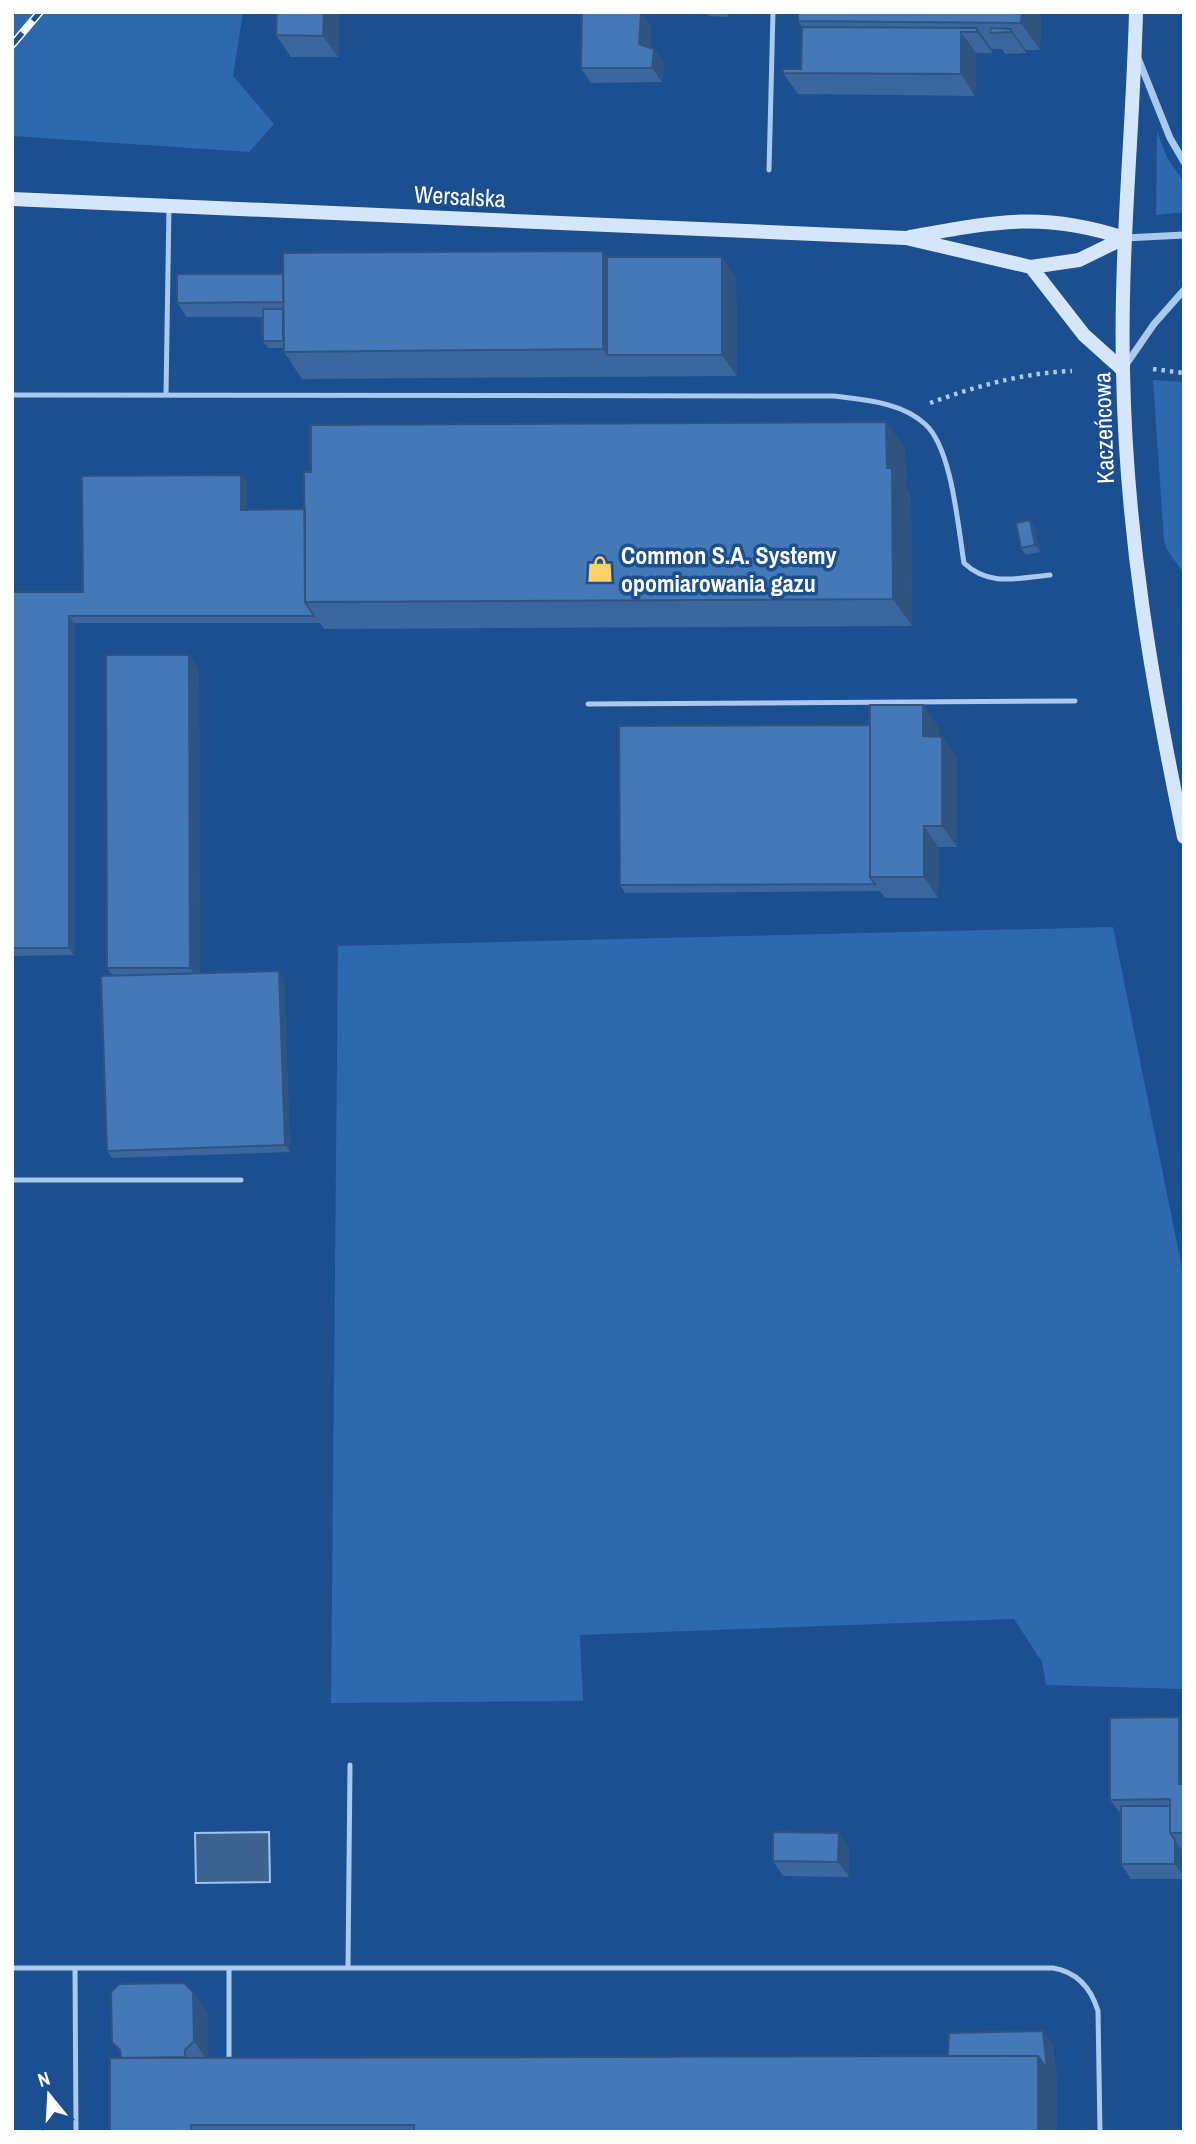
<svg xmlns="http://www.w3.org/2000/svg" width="1196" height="2144" viewBox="0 0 1196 2144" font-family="'Archivo Narrow',sans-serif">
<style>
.green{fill:#2e69ad}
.water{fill:#3c6290;stroke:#9cc4f0;stroke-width:2}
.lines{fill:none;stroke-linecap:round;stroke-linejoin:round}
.path{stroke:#a9c9ee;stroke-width:4.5;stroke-dasharray:3.5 5;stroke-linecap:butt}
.lane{stroke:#a9c9ee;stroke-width:5}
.street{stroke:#a9c9ee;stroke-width:7}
.secondary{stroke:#d6e6fa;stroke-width:14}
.rail-casing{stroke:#fff;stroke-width:8}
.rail{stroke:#1b4f8f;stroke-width:5;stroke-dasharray:16;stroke-linecap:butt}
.wall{fill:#3a679d}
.shaded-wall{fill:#305480}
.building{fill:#4478b7;stroke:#305480;stroke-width:2}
.labels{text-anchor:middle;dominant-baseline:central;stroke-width:7;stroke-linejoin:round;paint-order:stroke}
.street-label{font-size:24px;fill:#fff;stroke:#1b4f8f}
.poi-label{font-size:24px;font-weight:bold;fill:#fff;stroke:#1b4f8f;text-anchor:start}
</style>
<rect width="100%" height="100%" fill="#1b4f8f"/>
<path class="green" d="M12,12H243L233,76L274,124L249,152L12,136Z
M1157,131L1167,158L1184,182V212L1156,215Z
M1153,380L1184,382V574L1166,548L1164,540Z
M1113,927L1184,1278V1689L1046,1685L1042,1662L1014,1619L580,1635L583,1701L331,1703L338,946Z"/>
<path class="water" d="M269,1832L270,1882L196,1883L195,1833Z"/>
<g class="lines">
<path class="path" d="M1153,369L1184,373
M930,403C976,386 1023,373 1072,371"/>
<path class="lane" d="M769,170L773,12
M12,395L834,396C865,400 901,402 925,424C952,448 958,527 964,563C989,587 1018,578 1050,575
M166,395L169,206
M588,704L1075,701
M12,1180H241
M348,1967L350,1765
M12,1968H1053C1077,1972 1091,1988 1098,2011L1100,2132
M75,1968L76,2132
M229,1968V2064"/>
<path class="street" d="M1138,58L1170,138L1184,162
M1125,238L1184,235
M1125,366L1154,324L1184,290"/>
<path class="secondary" d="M1136,12C1133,132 1120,252 1123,371C1126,532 1151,680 1184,837
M12,199L906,238L1031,267L1079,260L1124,238
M910,237C993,222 1042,211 1124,238
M1031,267L1084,335L1123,370"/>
<defs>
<path id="rail" d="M12,45L40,12"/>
</defs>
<use href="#rail" class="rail-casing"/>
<use href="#rail" class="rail"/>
</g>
<path class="wall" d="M277,12H339L338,57H291L276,35Z
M641,12L651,27L650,48L654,49L664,63L662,82L591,83L581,68Z
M706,12H728V17L709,16Z
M1041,12L1040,50H1026V53L1005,54L1002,49H992V53H976L975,96L798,94L783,73L801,69L802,27L798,21Z
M607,257L736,278L737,376L302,379L284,352V348H268L263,341V317H187L177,303L283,274Z
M886,422L905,449L906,488L911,495L912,626L324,629L320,623H74V955L12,956V592H83L241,475L247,483V510L305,509L311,472Z
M1035,528L1040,552L1026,555L1021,548Z
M199,669L200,974L284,979L290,1152L112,1158L107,1151L113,976L107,968Z
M870,725L938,726V737H942L957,758V847H938V898H885L880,891L625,893L620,885Z
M1179,1717L1184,1724V1879H1131L1121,1864V1814L1110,1800Z
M849,1848V1877L783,1876L773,1861Z
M193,1992L208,2013V2057L948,2056L1043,2031L1053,2045L1057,2083V2132H110L121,2058V2054L112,2042Z"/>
<path class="shaded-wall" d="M324,12H339L338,57L323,36Z
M641,12L651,27L650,59L639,44Z
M1022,12H1041L1040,50L1021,23Z
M977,28L992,49V53L977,32Z
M1011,29L1026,50V53L1011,32Z
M961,32L976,53L975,96L961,74Z
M654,49L664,63L662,82L652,68Z
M603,251L622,278L607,355L603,349Z
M722,257L736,278L737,376L722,355Z
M886,422L905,449L906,488L911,495L912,626L893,599L887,468Z
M241,475L247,483V517L241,510Z
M1030,520L1035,528L1040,552L1035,545Z
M69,616L74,623V955L69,948Z
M189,655L199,669L200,982L190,968Z
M923,705L938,726V758L923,736Z
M942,737L957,758V847L942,826Z
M924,826L938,847V898L924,877Z
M279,971L284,979L290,1152L285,1145Z
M1179,1717L1184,1724V1790L1179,1784Z
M839,1833L849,1848V1877L838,1862Z
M1175,1840L1184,1853V1877L1175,1864Z
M193,1992L208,2013V2062L194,2041Z
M1043,2031L1053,2045L1057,2083V2132H1038V2056Z"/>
<path class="building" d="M277,12H324L323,36L276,35Z
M582,12H641L639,44L654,49L652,68H581Z
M798,12H1022L1021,23L798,21Z
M802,27L977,28V32H961V74L783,73V69H801Z
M991,28L1011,29V32L990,33Z
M603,251V349L284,352L283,253Z
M607,257H722V355H607Z
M177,274H283V302L177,303Z
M263,309H283V341H263Z
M886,422L887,468H892L893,599L305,602L304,472H311V425Z
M241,475V510L305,509V602L314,616H69V948H12V592H83L82,476Z
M1030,520L1035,545L1021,548L1016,523Z
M106,655H189L190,968H107Z
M870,705H923V736L942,737V826H924V877H870Z
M870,725V877L875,884L620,885L619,726Z
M279,971L285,1145L107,1151L101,976Z
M1179,1717V1784H1184V1833H1170V1799L1110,1800V1718Z
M1121,1806H1170V1833L1175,1840V1864H1121Z
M773,1832L839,1833L838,1862L773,1861Z
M184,1983L193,1992L194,2041L185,2050V2057L121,2058L120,2050L112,2042L111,1992L119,1984Z
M1043,2031L1047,2069L1038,2056H948L949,2033Z
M1038,2056V2132H414V2125H191V2132H110V2058Z"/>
<defs>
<symbol id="shop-bare" viewBox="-9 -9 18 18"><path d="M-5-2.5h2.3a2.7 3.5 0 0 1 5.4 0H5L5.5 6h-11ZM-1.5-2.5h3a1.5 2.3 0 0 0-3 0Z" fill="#ffd166" stroke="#1b4f8f" stroke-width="2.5" paint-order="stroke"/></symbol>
</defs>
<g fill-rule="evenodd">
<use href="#shop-bare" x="581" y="550" width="38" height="38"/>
</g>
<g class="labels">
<g class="street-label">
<text transform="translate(460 196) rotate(3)">Wersalska</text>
<text transform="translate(1103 428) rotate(-92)">Kaczeńcowa</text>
</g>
<g class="poi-label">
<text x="621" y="555">Common S.A. Systemy<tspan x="621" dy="28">opomiarowania gazu</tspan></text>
</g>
</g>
<rect width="1196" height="2144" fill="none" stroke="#ffffff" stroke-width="28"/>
<g transform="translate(49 2095) rotate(342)" stroke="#1b4f8f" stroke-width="5" paint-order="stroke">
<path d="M0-5L12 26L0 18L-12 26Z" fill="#ffffff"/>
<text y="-10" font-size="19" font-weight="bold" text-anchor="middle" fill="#ffffff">N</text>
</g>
</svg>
